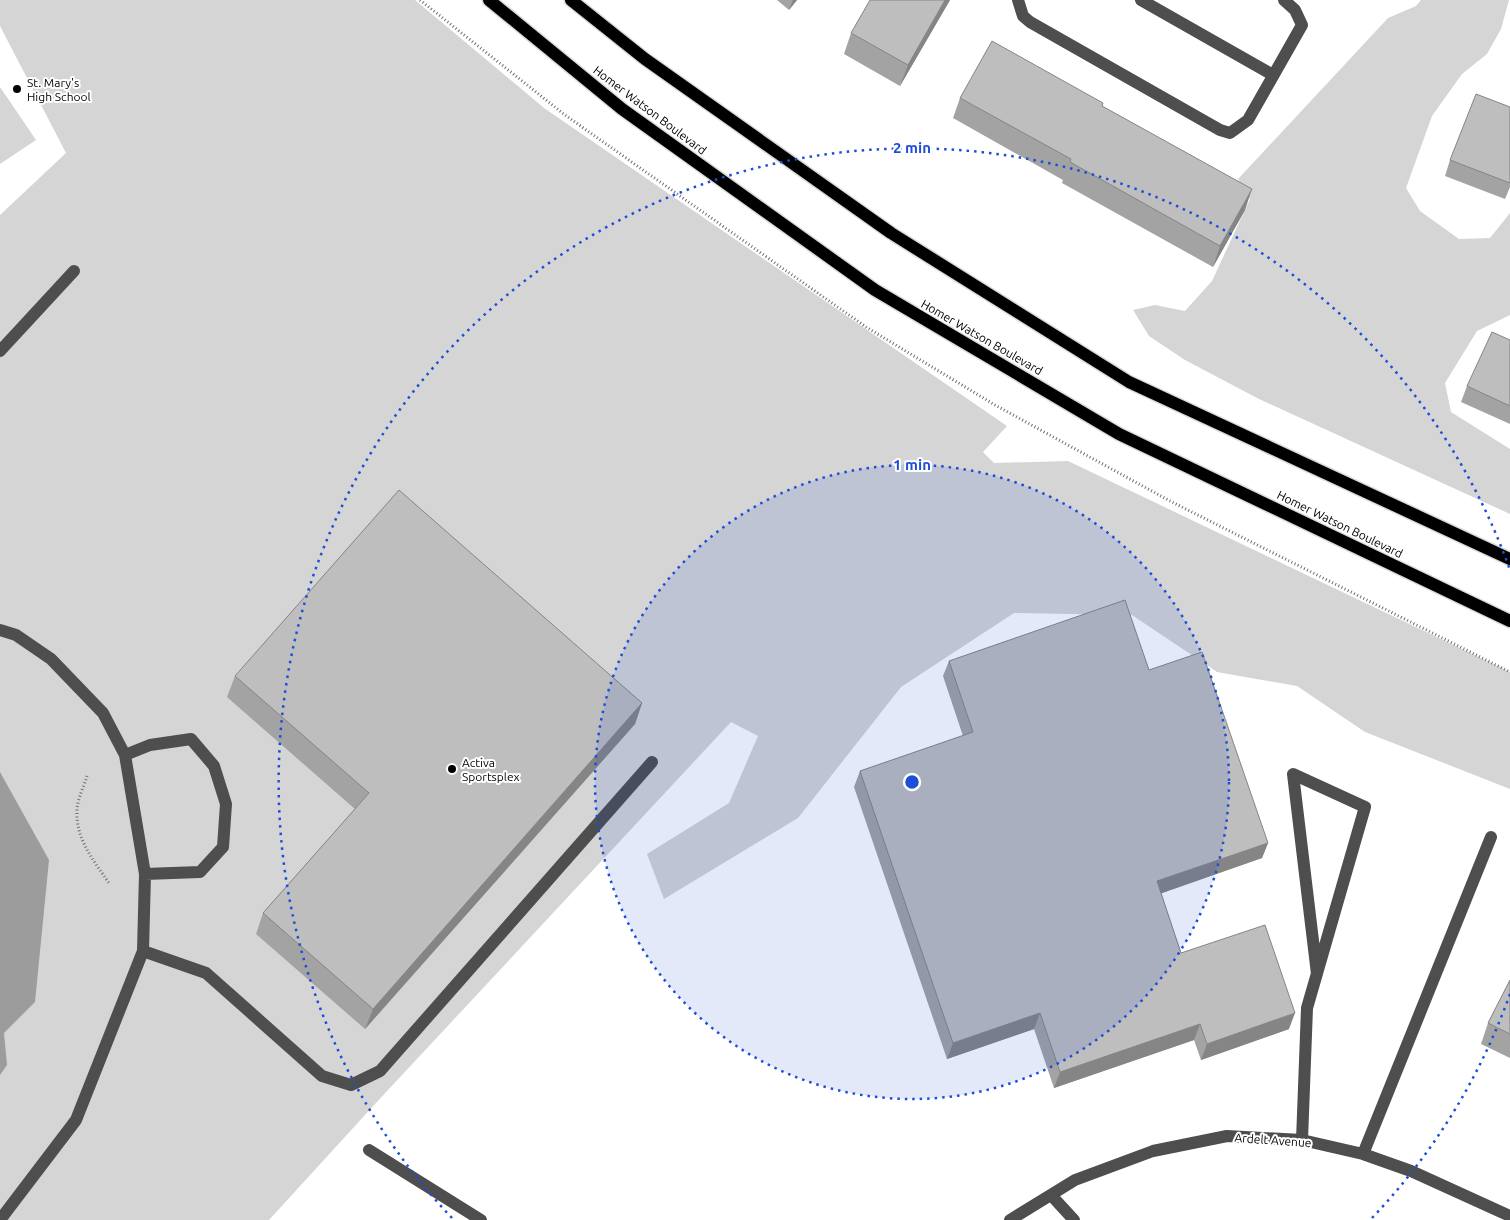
<svg xmlns="http://www.w3.org/2000/svg" width="1510" height="1220" viewBox="0 0 1510 1220" font-family="Ubuntu,sans-serif">
<style>
.green{fill:#d5d5d5}
.water{fill:#9c9c9c}
.lines{fill:none;stroke-linecap:round;stroke-linejoin:round}
.major-casing{stroke:#dbdbdb;stroke-width:15}
.path{stroke:#707070;stroke-width:3;stroke-dasharray:1 2.5;stroke-linecap:butt}
.minor{stroke:#4e4e4e;stroke-width:12}
.major{stroke:#000;stroke-width:12}
.wall{fill:#a3a3a3}
.shaded-wall{fill:#858585}
.building{fill:#bebebe;stroke:#858585}
.ring{fill:none;stroke:#1d4ed8;stroke-width:2.5;stroke-dasharray:2.5 5}
.poi-dot{fill:#000;stroke:#fff;stroke-width:2}
.labels{text-anchor:middle;dominant-baseline:central;stroke-width:4;stroke-linejoin:round;paint-order:stroke}
.poi-label{font-size:12px;fill:#000;stroke:#fff;text-anchor:start}
.street-label{font-size:12px;fill:#000;stroke:#fff}
.centre{fill:#1d4ed8;stroke:#fff;stroke-width:2.5}
.ring-label{font-size:15px;text-anchor:middle;font-weight:bold;fill:#1d4ed8;stroke:#fff;stroke-width:4;stroke-linejoin:round;paint-order:stroke}
</style>
<rect width="100%" height="100%" fill="#fff"/>
<path class="green" d="M0,0H415L544,108L1007,426L983,452L994,463L1068,461L1510,672V789L1365,732L1297,686L1217,672L1132,615L1014,613L901,687L798,818L664,899L647,854L729,803L758,736L731,722L375,1104L269,1220H0V215L66,153L0,26Z
M1421,0H1509L1501,29L1487,54L1462,74L1432,116L1406,188L1420,211L1459,239L1490,238L1510,213V315L1477,331L1445,383L1451,412L1510,449V514L1259,399L1185,360L1149,336L1133,310L1155,305L1185,311L1212,281L1250,199L1238,179L1388,18L1416,6Z
M0,87L36,140L0,164Z"/>
<path class="water" d="M0,772L49,860L35,1002L4,1033L7,1065L0,1075Z"/>
<g class="lines">
<defs>
<path id="major" d="M489,0L622,109L875,290L1119,434L1510,621
M571,0L645,59L891,233L1129,382L1510,559"/>
</defs>
<use href="#major" class="major-casing"/>
<path class="path" d="M420,0L565,115L866,327L995,405L1170,501L1510,672
M87,776C84,786 78,798 77,809C75,838 93,860 109,883"/>
<path class="minor" d="M1018,0L1023,16L1030,22L1220,130L1230,133L1248,120L1302,25L1295,10L1284,0
M1141,0L1273,75
M0,351L74,271
M0,630L16,635L51,659L103,713L125,755L145,874L143,951L76,1120L0,1220
M125,755L150,745L191,739L214,766L226,804L223,847L200,872L145,874
M143,951L206,973L322,1076L351,1085L380,1071L652,762
M1302,1140L1307,1008L1365,807L1293,774L1317,974
M369,1150L481,1220
M1363,1154L1491,837
M1051,1195L1074,1220
M1010,1220L1075,1180L1153,1151L1227,1136L1302,1140L1363,1154L1411,1171L1510,1216"/>
<use href="#major" class="major"/>
</g>
<path class="wall" d="M777,0H797L789,10Z
M950,0L900,86L844,54L851,33Z
M960,98L1102,106L1245,210L1213,267L1062,183L1063,180L953,118Z
M1510,107V187L1505,199L1445,176L1450,160Z
M1510,340V424L1461,402L1467,386Z
M949,661L1149,670L1268,843L1262,858L1161,893L1181,953L1289,1029L1201,1060L1194,1040L1054,1088L1034,1029L947,1059L854,787L860,771L963,736L943,676Z
M235,676L642,703L635,724L365,1029L256,934L263,913L355,809L227,697Z
M1510,980V1058L1481,1044L1488,1023Z"/>
<path class="shaded-wall" d="M793,0H797L789,10Z
M945,0H950L900,86L908,65Z
M1252,189L1245,210L1213,267L1220,246Z
M642,703L635,724L365,1029L373,1009Z
M1268,843L1262,858L1151,897L1157,881Z
M1040,1013L1034,1029L947,1059L953,1043Z
M1295,1013L1289,1029L1201,1060L1207,1044Z
M1200,1024L1194,1040L1054,1088L1060,1072Z"/>
<path class="building" d="M870,0H945L908,65L851,33Z
M992,41L1103,103L1102,106L1252,189L1220,246L1070,162L1071,159L960,98Z
M1476,94L1510,107V183L1450,160Z
M1492,332L1510,340V406L1467,386Z
M399,490L642,703L373,1009L263,913L369,793L235,676Z
M1125,600L1149,670L1202,652L1268,843L1157,881L1181,953L1265,925L1295,1013L1207,1044L1200,1024L1060,1072L1040,1013L953,1043L860,771L973,732L949,661Z
M1510,980V1034L1488,1023Z"/>
<circle cx="912" cy="782" r="317" fill="#1d4ed8" fill-opacity=".12"/>
<g class="ring">
<circle cx="912" cy="782" r="317"/>
<path d="M1510 994A634 634 0 0 1 1372 1218M452 1218A634 634 0 1 1 1510 570"/>
</g>
<g class="poi-dot">
<circle cx="17" cy="89" r="5"/>
<circle cx="452" cy="769" r="5"/>
</g>
<g class="labels">
<g class="poi-label">
<text x="27" y="82">St. Mary's<tspan x="27" dy="14">High School</tspan></text>
<text x="462" y="762">Activa<tspan x="462" dy="14">Sportsplex</tspan></text>
</g>
<g class="street-label">
<text transform="translate(650 110) rotate(37)">Homer Watson Boulevard</text>
<text transform="translate(982 337) rotate(30)">Homer Watson Boulevard</text>
<text transform="translate(1340 524) rotate(26)">Homer Watson Boulevard</text>
<text transform="translate(1273 1140) rotate(4)">Ardelt Avenue</text>
</g>
</g>
<circle cx="912" cy="782" r="8" class="centre"/>
<g class="ring-label">
<text x="912" y="153">2 min</text>
<text x="912" y="470">1 min</text>
</g>
</svg>
